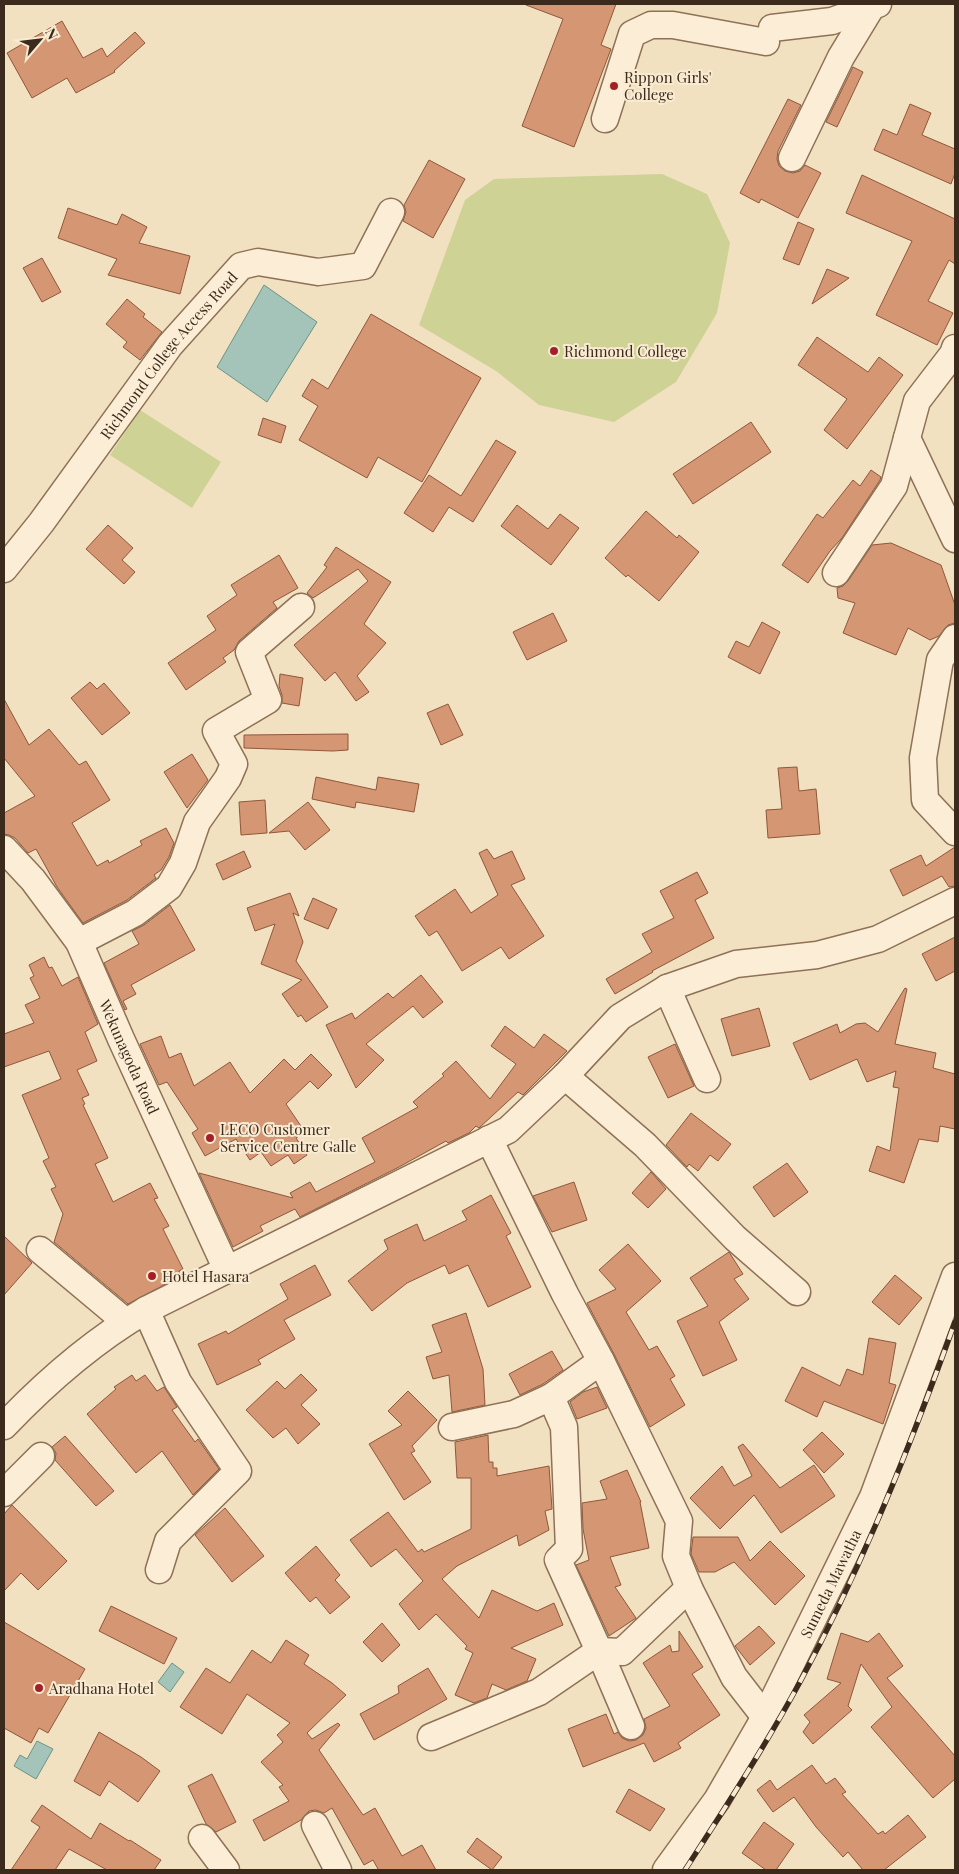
<svg xmlns="http://www.w3.org/2000/svg" width="959" height="1874" viewBox="0 0 959 1874" font-family="'Playfair Display',serif">
<style>
.green{fill:#ced294}
.water{fill:#a4c4b9;stroke:#6a9487}
.building{fill:#d49673;stroke:#90573a}
.lines{fill:none;stroke-linecap:round;stroke-linejoin:round}
.minor-casing{stroke:#8e7156;stroke-width:29}
.minor{stroke:#fceed6;stroke-width:26}
.rail-casing{stroke:#3c2a1c;stroke-width:5.5}
.rail{stroke:#f9ebd2;stroke-width:4;stroke-dasharray:11;stroke-linecap:butt}
.poi-dot{fill:#a42028;stroke:#f9ebd2;stroke-width:2}
.labels{text-anchor:middle;dominant-baseline:central;stroke-width:4;stroke-linejoin:round;paint-order:stroke}
.poi-label{font-size:15px;fill:#3c2a1c;stroke:#f9ebd2;text-anchor:start}
.street-label{font-size:15px;fill:#3c2a1c;stroke:#f9ebd2}
</style>
<rect width="100%" height="100%" fill="#f2e1c1"/>
<path class="green" d="M662,174L707,194L730,243L717,313L676,382L614,422L539,405L496,371L419,325L465,200L494,179Z
M140,410L221,462L192,508L110,455Z"/>
<path class="water" d="M264,285L317,322L267,402L217,367Z
M172,1663L184,1672L170,1692L158,1682Z
M37,1741L53,1749L36,1779L14,1766L20,1755L27,1759Z"/>
<path class="building" d="M527,4H616L601,45L611,49L574,147L522,126L563,19L526,5Z
M62,21L83,58L102,48L107,57L135,32L145,43L114,71L115,72L76,93L67,78L32,98L7,53Z
M853,67L863,72L837,127L826,122Z
M788,99L801,105L778,151L777,159L779,166L785,171L793,173L800,171L805,165L821,173L798,218L761,199L759,203L740,193Z
M910,104L931,113L922,135L955,149V173L951,184L874,150L883,129L897,135Z
M429,160L465,179L433,238L403,221L406,212L404,205Z
M862,175L955,219V264L949,260L928,301L953,313L937,345L876,315L912,241L846,213Z
M68,208L117,225L122,214L147,227L139,243L190,256L180,294L108,275L117,259L58,238Z
M798,222L814,229L799,265L783,259Z
M42,258L61,292L42,302L23,268Z
M827,269L849,278L812,304Z
M127,299L145,314L143,317L162,332L140,360L123,347L127,342L106,324Z
M371,314L481,378L422,482L378,457L367,478L299,440L318,406L302,396L312,379L328,389Z
M817,337L868,372L879,357L903,375L847,449L824,430L847,399L798,365Z
M263,418L286,426L281,443L258,435Z
M751,422L771,452L693,504L673,474Z
M496,440L516,452L473,522L449,507L433,532L404,513L429,475L461,496Z
M871,470L881,477L880,480L842,538L830,551L808,583L782,565L817,514L823,518L853,480L860,486Z
M517,505L548,529L560,514L579,528L551,565L501,526Z
M646,511L677,538L679,535L699,552L659,601L628,575L626,577L605,558Z
M108,525L133,548L122,560L135,572L124,584L86,549Z
M891,543L941,565L955,605V623L948,625L939,636L930,640L908,628L896,655L843,633L855,603L838,598L837,588L843,586L848,581L872,545Z
M336,547L391,582L364,624L386,643L357,676L369,692L356,701L335,672L325,681L294,645L368,581L358,569L313,598L307,593L327,567L324,565Z
M279,555L298,588L273,602L277,608L239,641L234,650L223,658L226,662L186,690L168,663L216,630L207,616L237,595L231,585Z
M553,613L567,641L527,660L513,632Z
M762,622L780,632L760,674L728,657L736,641L749,647Z
M280,674L303,678L299,706L282,703V695L279,686Z
M90,682L97,689L104,683L130,713L102,735L71,698Z
M4,699L29,745L49,729L79,765L86,761L110,800L72,823L97,866L108,860L109,863L142,845L140,841L166,828L174,843L169,857L161,870L154,875L156,878L127,900L83,923L57,887L36,849L28,853L15,838L9,835L4,834V813L35,796L4,758Z
M448,704L463,735L441,745L427,713Z
M348,734V750L333,751L244,748V735Z
M192,754L208,780L187,808L164,772Z
M797,767L799,791L816,789L820,834L768,838L766,810L782,809L778,768Z
M316,777L376,790L378,777L419,784L414,812L356,802L355,808L312,799Z
M265,800L267,833L241,835L239,802Z
M308,802L330,830L305,850L289,831L269,833Z
M955,847V886L949,887L942,876L903,896L890,870L921,855L926,866Z
M487,849L494,859L512,851L525,879L511,885L544,936L509,959L501,947L462,971L437,931L429,936L415,916L455,889L471,913L498,895L479,853Z
M244,851L251,867L223,880L216,864Z
M697,872L708,893L695,900L714,938L652,971L653,972L615,994L606,979L652,952L642,934L674,918L660,891Z
M290,893L299,916L293,913L303,942L296,961L328,1007L306,1022L301,1015L298,1017L282,994L302,980L261,964L275,924L255,931L247,908Z
M313,898L337,909L328,929L304,919Z
M170,905L195,950L131,985L136,994L123,1001L127,1009L125,1010L104,963L139,944L132,931L144,925Z
M955,937V971L936,981L922,954Z
M44,957L49,968L52,967L62,986L78,977L98,1024L85,1032L97,1061L77,1070L89,1095L82,1098L85,1104L83,1105L108,1158L95,1164L113,1202L150,1183L158,1198L154,1199L169,1226L163,1229L183,1269L179,1271L181,1276L128,1304L54,1242L63,1214L51,1189L56,1187L43,1161L49,1158L22,1095L61,1079L49,1051L4,1067V1034L34,1023L25,1005L40,998L30,978L34,976L29,965Z
M421,975L443,1002L423,1018L413,1006L366,1044L384,1060L356,1088L326,1025L352,1013L355,1019L388,993L393,998Z
M905,988L907,989L895,1044L936,1053L933,1068L955,1074V1129L940,1126L938,1142L919,1139L904,1183L869,1171L877,1146L890,1151L899,1088L893,1087L896,1071L867,1082L857,1059L810,1080L793,1043L837,1024L840,1033L856,1024L865,1023L878,1032Z
M759,1008L770,1046L732,1056L721,1019Z
M505,1026L534,1048L544,1034L567,1051L523,1095L518,1092L479,1128L476,1126L469,1133L448,1143L446,1141L399,1167L300,1217L295,1209L260,1226L263,1231L233,1247L199,1173L293,1198L290,1193L310,1182L316,1192L375,1162L362,1138L418,1107L413,1102L444,1076L442,1074L456,1061L490,1099L516,1064L491,1046Z
M161,1036L169,1058L181,1053L194,1086L230,1062L250,1093L284,1059L295,1070L311,1054L332,1075L318,1089L310,1081L286,1104L305,1132L296,1138L307,1155L294,1164L288,1155L271,1166L261,1152L250,1160L236,1139L205,1156L192,1133L198,1129L167,1082L159,1085L140,1044Z
M675,1044L694,1086L668,1098L648,1057Z
M691,1113L731,1144L718,1161L710,1155L698,1171L689,1164L687,1167L666,1145Z
M787,1163L808,1192L774,1217L753,1187Z
M651,1172L666,1189L648,1208L632,1193Z
M574,1182L587,1220L552,1232L533,1196Z
M491,1195L511,1233L506,1236L531,1287L488,1307L468,1265L449,1274L445,1265L407,1283L372,1311L348,1281L388,1249L384,1240L417,1224L424,1241L467,1220L462,1211Z
M4,1236L32,1263L4,1295Z
M628,1244L661,1281L626,1312L649,1350L657,1346L675,1376L670,1379L685,1405L650,1427L614,1354L587,1303L616,1289L599,1270Z
M729,1252L743,1274L734,1279L749,1299L719,1322L737,1360L703,1376L677,1321L708,1306L690,1278Z
M315,1265L331,1295L284,1320L295,1339L258,1360L261,1364L217,1385L198,1344L226,1331L228,1334L288,1299L280,1284Z
M895,1275L922,1298L899,1325L872,1302Z
M466,1313L483,1369L485,1405L452,1412L449,1375L433,1379L426,1357L442,1352L432,1325Z
M869,1338L896,1343L889,1383L896,1385L883,1424L824,1401L817,1417L785,1401L802,1367L840,1386L847,1369L863,1375Z
M552,1351L563,1370L543,1384L520,1395L509,1374Z
M301,1374L317,1390L301,1405L320,1424L298,1444L286,1428L273,1438L246,1410L277,1381L285,1389Z
M132,1375L136,1381L145,1375L157,1391L164,1387L177,1407L172,1410L195,1442L198,1439L219,1469L193,1495L162,1451L136,1473L87,1414L116,1389L114,1387Z
M597,1387L607,1408L577,1419L570,1402L583,1392Z
M408,1391L437,1420L412,1446L415,1451L411,1453L431,1482L404,1500L369,1444L402,1425L388,1411Z
M822,1432L844,1454L824,1473L803,1450Z
M488,1435L489,1462H493V1468H497V1476L549,1466L552,1509L545,1511L549,1530L519,1546L517,1535L457,1566L442,1579L479,1618L492,1590L537,1611L554,1603L563,1625L511,1648L536,1659L527,1681L506,1690L492,1684L487,1698L474,1703L455,1695L473,1653L465,1649L467,1646L436,1614L419,1630L399,1604L423,1581L396,1549L371,1567L350,1540L388,1512L418,1552L422,1549L424,1552L471,1529V1478H457L455,1442Z
M65,1436L114,1491L96,1506L55,1460L56,1453L52,1447Z
M743,1444L780,1488L814,1465L835,1496L781,1533L754,1495L720,1529L690,1498L722,1466L734,1486L752,1476L738,1447Z
M627,1470L641,1502H640L649,1548L610,1557L621,1585L615,1587L636,1618L609,1636L576,1565L589,1560L583,1529L582,1503L607,1499L600,1481Z
M12,1505L67,1561L38,1590L21,1573L4,1591V1514Z
M225,1508L264,1556L232,1582L195,1535Z
M693,1537H738L750,1561L770,1541L805,1576L775,1605L734,1562L715,1572H699L691,1554Z
M316,1546L340,1575L335,1580L350,1597L330,1614L316,1597L310,1602L285,1573Z
M111,1606L177,1638L164,1664L99,1631Z
M4,1622L85,1669L48,1733L39,1728L31,1743L4,1728Z
M382,1623L400,1645L382,1662L363,1642Z
M759,1626L775,1643L750,1665L735,1646Z
M679,1631L703,1667L692,1674L720,1715L678,1743L681,1748L654,1762L644,1743L583,1767L568,1729L606,1714L614,1734L618,1732L622,1738L629,1741L636,1740L643,1735L646,1728L644,1719L670,1706L643,1663L670,1645L672,1652L679,1651Z
M841,1633L868,1642L879,1633L903,1666L887,1678L955,1756V1779L933,1798L871,1727L892,1707L861,1664L848,1706L852,1710L813,1744L803,1732L810,1722L804,1715L841,1683L827,1679Z
M286,1640L309,1655L304,1664L332,1683L346,1695L307,1733L312,1739L338,1723L340,1725L319,1750L363,1815L375,1808L402,1856L422,1845L436,1870H375L378,1869L373,1860L364,1865L332,1808L324,1813L316,1810L309,1811L301,1820L264,1841L253,1820L289,1801L279,1787L283,1785L261,1762L283,1742L277,1735L290,1723L247,1694L222,1734L180,1707L206,1668L230,1683L252,1650L271,1663Z
M428,1668L447,1699L374,1740L360,1714L399,1693L398,1686Z
M99,1732L141,1757L160,1771L138,1802L109,1781L100,1796L74,1781Z
M812,1765L826,1784L835,1778L846,1792L842,1794L878,1834L883,1831L885,1834L908,1815L926,1837L884,1870H863L848,1852L843,1857L816,1827L794,1797L773,1812L757,1790L770,1780L777,1790Z
M212,1774L236,1822L216,1832L206,1824L188,1786Z
M629,1789L665,1809L650,1831L616,1812Z
M42,1805L91,1839L100,1823L129,1841L130,1840L161,1860L154,1870H107L69,1849L55,1870H11L40,1827L31,1821Z
M764,1822L794,1844L776,1870H766L742,1853Z
M477,1838L502,1857L492,1870L467,1852Z"/>
<g class="lines">
<defs>
<g id="minor">
<path d="M772,28L832,21L878,4"/>
<path d="M605,119L632,34L651,25H673L766,42"/>
<path d="M792,158L841,57L872,6"/>
<path d="M955,348L953,354L917,401L907,438L955,539"/>
<path id="s1" d="M4,569L41,523L170,345L241,266L258,262L318,272L363,266L391,212"/>
<path d="M836,573L894,486L907,438"/>
<path d="M955,638L940,660L923,758L925,800L955,832"/>
<path id="s2" d="M4,849L33,880L79,942L121,1039L227,1270"/>
<path d="M79,942L135,913L169,887L183,863L197,822L228,778L234,764L216,731L268,700L249,652L301,607"/>
<path d="M667,988L707,1079"/>
<path d="M565,1076L645,1145L735,1238L797,1292"/>
<path d="M489,1139L565,1294L601,1361L679,1521L676,1556L689,1588L734,1677L765,1717"/>
<path d="M40,1250L126,1322"/>
<path d="M146,1310L178,1382L238,1471L168,1541L159,1570"/>
<path d="M551,1397L564,1427L569,1549L558,1560L599,1651L631,1726"/>
<path d="M4,1426C46,1382 93,1341 146,1310L508,1130L565,1076L620,1017L667,988L736,964L817,955L878,939L955,901"/>
<path d="M452,1427L514,1414L551,1397L601,1361"/>
<path d="M4,1493L41,1456"/>
<path d="M431,1737L539,1692L599,1651L622,1652L689,1588"/>
<path d="M315,1825L338,1870"/>
<path d="M202,1838L226,1870"/>
<path id="s3" d="M666,1870L717,1800L765,1717L873,1497L955,1276"/>
</g>
</defs>
<use href="#minor" class="minor-casing"/>
<use href="#minor" class="minor"/>
<defs>
<path id="rail" d="M685,1870C725,1808 766,1745 801,1680C863,1565 911,1444 955,1322"/>
</defs>
<use href="#rail" class="rail-casing"/>
<use href="#rail" class="rail"/>
</g>
<g class="poi-dot">
<circle cx="614" cy="86" r="5"/>
<circle cx="554" cy="351" r="5"/>
<circle cx="210" cy="1138" r="5"/>
<circle cx="152" cy="1276" r="5"/>
<circle cx="39" cy="1688" r="5"/>
</g>
<g class="labels">
<g class="poi-label">
<text x="624" y="77">Rippon Girls'<tspan x="624" dy="17">College</tspan></text>
<text x="564" y="351">Richmond College</text>
<text x="220" y="1129">LECO Customer<tspan x="220" dy="17">Service Centre Galle</tspan></text>
<text x="162" y="1276">Hotel Hasara</text>
<text x="49" y="1688">Aradhana Hotel</text>
</g>
<g class="street-label">
<text stroke="none"><textPath href="#s1" startOffset="270">Richmond College Access Road</textPath></text>
<text stroke="none"><textPath href="#s2" startOffset="245">Wekunagoda Road</textPath></text>
<text stroke="none"><textPath href="#s3" startOffset="331">Sumeda Mawatha</textPath></text>
</g>
</g>
<rect width="959" height="1874" fill="none" stroke="#3c2a1c" stroke-width="10"/>
<g transform="translate(40 40) rotate(62)" stroke="#f9ebd2" stroke-width="4" paint-order="stroke">
<path d="M0-4L9 19L0 12L-9 19Z" fill="#3c2a1c"/>
<text y="-8" font-size="14" font-weight="bold" text-anchor="middle" fill="#3c2a1c">N</text>
</g>
</svg>
